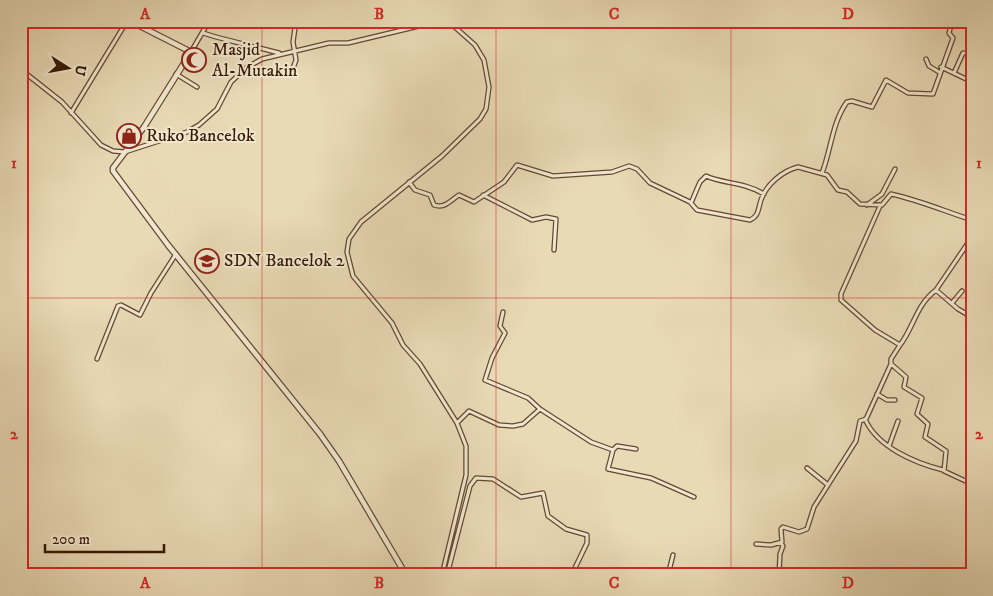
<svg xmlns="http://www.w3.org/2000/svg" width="993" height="596" viewBox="0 0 993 596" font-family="'IM FELL DW Pica',serif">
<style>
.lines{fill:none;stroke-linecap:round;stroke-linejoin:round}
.minor-casing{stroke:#634930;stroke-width:5.5}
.tertiary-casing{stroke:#634930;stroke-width:7}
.minor{stroke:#f1e7d0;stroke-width:3}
.tertiary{stroke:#f1e7d0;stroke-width:4.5}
.grid{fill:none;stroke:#d62828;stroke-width:1;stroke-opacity:0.55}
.labels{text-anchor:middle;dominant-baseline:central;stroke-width:4;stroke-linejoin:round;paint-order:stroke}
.poi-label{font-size:18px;fill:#361903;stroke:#f1e7d0;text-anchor:start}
.neatline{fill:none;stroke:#d62828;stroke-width:2}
.grid-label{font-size:16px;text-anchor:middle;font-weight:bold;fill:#d62828}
</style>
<rect width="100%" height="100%" fill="#e9dab6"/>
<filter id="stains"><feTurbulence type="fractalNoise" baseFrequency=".004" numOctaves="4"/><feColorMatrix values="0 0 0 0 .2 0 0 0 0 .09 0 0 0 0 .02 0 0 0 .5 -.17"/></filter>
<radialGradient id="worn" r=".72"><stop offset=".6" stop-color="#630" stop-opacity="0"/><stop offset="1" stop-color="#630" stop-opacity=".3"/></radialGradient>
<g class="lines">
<defs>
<path id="minor" d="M203,33C228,41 253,46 279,53
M191,52L209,21
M926,59L929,66L939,72
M941,67L966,79
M292,71L296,60L293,42L296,21
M24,72L62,102L101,145L113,151L125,152L187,132L199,125L217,109L231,82L246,68L262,59L329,43H348L440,21
M954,73L963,53H972
M176,74L197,87
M71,113L127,21
M822,173C831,151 832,122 847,102L852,101L872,107L886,80L908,93L933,94L953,38L949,33L952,21
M409,182L415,190L430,195L434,205C445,209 451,200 459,195L474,202L504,182L517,165L553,176L612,172L629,166L637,169L650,183L690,202L697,210L750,220C759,216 758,209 761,200C766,185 782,171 798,167L827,175L838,190L847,192L860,204L882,205L891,194C919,200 944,211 972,220
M483,195L532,220L546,217L556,219L554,250
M691,203L700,182L706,176C724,184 744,182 764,194
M867,205L882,194L895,169
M880,206L841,294V300L875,330L900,345L891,359V364L906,377L904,387L922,398L917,414L928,424L925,437L946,451L944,471L972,484
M936,290L972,237
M952,303L962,291
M503,312L500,326L505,333L492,358L485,380L528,398L540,409
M967,315L972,308
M900,345C914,327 916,305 936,290L958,309L972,317
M97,359L118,306L121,305L140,315L151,293L176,254
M877,394L887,400H895
M865,419C877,447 915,463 943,470
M457,423L469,411L499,425L513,426L523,424L540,409L591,442L613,450
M889,446L898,421
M636,449L617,446L613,450L608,469L651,478L694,497
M807,468L828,485
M971,504L972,503
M756,544L771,545L782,542L781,529L783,527L799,532L807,529L814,507L856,441L860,421L866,419L891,364
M442,575L466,475V446L457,423L420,364L403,345L392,323L353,276L347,252L349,239L361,222L442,156L480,119L486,109L489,87L484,60L475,45L448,21
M447,575L470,486L476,478L493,479L521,497L543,493L548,516L566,529L587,535V543L574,570
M668,575L673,555
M779,575L780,554L783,546L781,543"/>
<path id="tertiary" d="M130,21L191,52L144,127L113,168V171L168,245L320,434L339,461L406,575"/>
</defs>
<use href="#minor" class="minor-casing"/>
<use href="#tertiary" class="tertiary-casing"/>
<use href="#minor" class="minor"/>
<use href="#tertiary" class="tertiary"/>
</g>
<path class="grid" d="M262,21V575M496,21V575M731,21V575M21,298H972"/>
<defs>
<symbol id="mosque-ring" viewBox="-11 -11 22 22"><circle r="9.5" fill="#f1e7d0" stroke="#8f2418" stroke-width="1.5"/><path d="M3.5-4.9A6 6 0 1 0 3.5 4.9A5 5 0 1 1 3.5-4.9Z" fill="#8f2418"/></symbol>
<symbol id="shop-ring" viewBox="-11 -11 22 22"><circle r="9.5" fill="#f1e7d0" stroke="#8f2418" stroke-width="1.5"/><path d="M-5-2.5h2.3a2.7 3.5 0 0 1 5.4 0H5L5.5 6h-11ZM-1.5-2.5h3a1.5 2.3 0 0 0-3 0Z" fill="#8f2418"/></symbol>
<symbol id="school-ring" viewBox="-11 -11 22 22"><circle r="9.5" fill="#f1e7d0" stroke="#8f2418" stroke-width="1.5"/><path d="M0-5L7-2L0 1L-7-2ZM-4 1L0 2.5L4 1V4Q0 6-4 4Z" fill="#8f2418"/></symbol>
</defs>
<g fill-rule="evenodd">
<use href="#mosque-ring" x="180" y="46" width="28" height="28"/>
<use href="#shop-ring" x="115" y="122" width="28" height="28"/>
<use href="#school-ring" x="193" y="247" width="28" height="28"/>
</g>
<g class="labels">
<g class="poi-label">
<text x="212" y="50">Masjid<tspan x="212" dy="21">Al-Mutakin</tspan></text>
<text x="146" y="136">Ruko Bancelok</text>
<text x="224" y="261">SDN Bancelok 2</text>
</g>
</g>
<rect width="993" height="596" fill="none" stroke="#e9dab6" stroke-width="55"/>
<g transform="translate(68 68) rotate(101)" stroke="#f1e7d0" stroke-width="4" paint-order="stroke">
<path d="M0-4L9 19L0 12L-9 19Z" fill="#361903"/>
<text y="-8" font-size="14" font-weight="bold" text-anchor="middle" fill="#361903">U</text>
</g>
<path d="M45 544v8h119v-8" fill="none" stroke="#361903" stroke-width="2.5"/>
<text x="52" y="544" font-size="15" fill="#361903" stroke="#f1e7d0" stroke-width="4" paint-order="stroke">200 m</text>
<rect x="28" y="28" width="938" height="540" class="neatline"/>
<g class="grid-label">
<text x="145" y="19">A</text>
<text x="379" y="19">B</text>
<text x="614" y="19">C</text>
<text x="848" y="19">D</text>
<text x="14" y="168">1</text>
<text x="979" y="168">1</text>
<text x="14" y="439">2</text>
<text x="979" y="439">2</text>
<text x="145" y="588">A</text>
<text x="379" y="588">B</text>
<text x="614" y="588">C</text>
<text x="848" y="588">D</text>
</g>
<rect width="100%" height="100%" filter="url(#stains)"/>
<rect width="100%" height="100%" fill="url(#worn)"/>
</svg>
